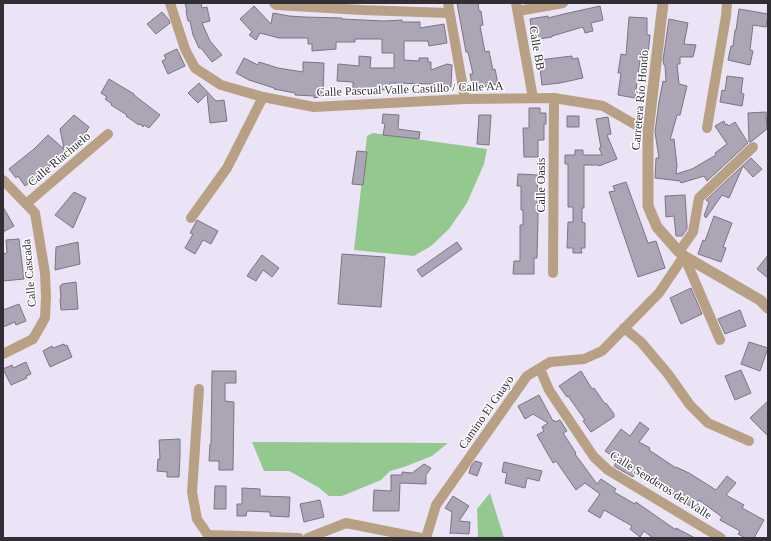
<svg xmlns="http://www.w3.org/2000/svg" width="771" height="541" viewBox="0 0 771 541" font-family="'Times New Roman',serif">
<style>
.green{fill:#93c88f}
.building{fill:#aca5b6;stroke:#7b7484}
.lines{fill:none;stroke-linecap:round;stroke-linejoin:round}
.minor{stroke:#b8a084;stroke-width:10}
.tertiary{stroke:#b8a084;stroke-width:11}
.labels{text-anchor:middle;dominant-baseline:central;stroke-width:3;stroke-linejoin:round;paint-order:stroke}
.street-label{font-size:12px;fill:#312e35;stroke:#fff}
</style>
<rect width="100%" height="100%" fill="#ebe4f6"/>
<path class="green" d="M373,133L487,149L484,164L467,203L449,229L431,246L414,256L354,250L367,136Z
M252,442L448,443L432,456L404,467L390,471L381,480L342,496H329L318,487L289,471H264Z
M490,493L504,538H476L478,536L477,509Z"/>
<path class="building" d="M185,3H201L202,8L207,7L210,21L202,23L210,41L222,55L212,62L201,48H199L193,35L190,21H188L186,11H187Z
M457,3H478L479,11H481L483,25L480,26L485,52L489,51L493,70L495,69L498,84L473,89L470,74H473L468,52H466Z
M254,6L271,24L273,13L289,16L304,17L342,18V19L384,21L402,20V22H420V28L444,24L447,43L429,46L428,41H404V60L419,61V58H428V62H431V70L447,64L452,65L451,87L433,86V84L390,83V90L353,89V82L337,81L338,64L359,66V56L371,57L370,68H394V53H382V39H355V42H336V49L312,51V44H308V38H279L260,33L256,40L249,35L252,32L240,19Z
M600,6L603,20L591,23L593,31L585,33L583,27L552,36V37L533,40L530,19L548,16V18L564,14Z
M739,9L768,14L766,27L753,25L750,50L753,51L750,65L728,60L731,46H733L735,30H736Z
M162,12L169,20L170,23L156,34L147,24Z
M629,17L647,18V35H650L648,54L641,53L635,98L618,95L621,73H618L621,54L626,55Z
M669,19L688,23L684,44L696,45L693,57H680V64H677L679,84L687,86L680,115H677L670,140L674,139L677,165L676,174L692,169L716,155L715,153L727,144L715,126L724,121L725,125L727,124L729,126L735,122L748,143L707,181L704,176L681,183L680,181L655,178L656,158H659L655,132L659,102L663,81L666,82L665,65H664L663,60Z
M177,49L185,66L168,74L162,61L166,59L164,55Z
M572,56V59L578,58L583,78L560,83L542,85L539,60Z
M244,58L258,65L259,62L278,68L303,72V62L324,63L323,96L314,98V96L295,95V93L274,89V88L249,80L236,73Z
M727,76L743,78L741,93L744,94L742,106L720,102L722,90L725,91Z
M109,79L134,94V95L160,115L149,128L144,125L143,127L140,124L139,125L126,116L127,115L111,105L112,104L105,99L107,97L101,93Z
M199,83L216,101L224,100L227,121L210,123L207,94L198,103L188,93Z
M529,108H540V113H546V124H544V140H538V157H524L523,128H529Z
M766,112L767,129L752,141L749,142L748,113Z
M383,114L399,115L398,129L420,132L419,139L383,135L385,124L382,123Z
M74,115L89,127L76,149L73,145L40,175L25,186L18,176L16,178L9,169L34,149L48,135L64,149L60,129Z
M479,115H491L489,145L477,144Z
M567,116H579V127H567Z
M608,117L611,134L607,135L617,159L599,166L598,165H584V208H582V222L585,223V248H581L582,253H573V248H567L568,222H573V207H568V164H565V155H575V150H583V155H602L599,148H601L596,119Z
M357,151L367,152L363,185L352,184Z
M751,158L762,169L753,177L743,166L729,198L722,195L706,218L704,216L709,202L706,200Z
M518,174L538,175L537,205H538V220L537,258H534V274H513L514,261H520V225H523V210H521V186H517Z
M626,182L648,243L656,241L665,268L638,277L609,192L615,191L613,186Z
M74,192L86,198L73,228L55,215Z
M685,195L687,226V229L682,236H676L674,216L666,217L665,196Z
M3,207L14,226L3,232Z
M714,216L732,223L723,247L726,248L721,262L698,254L703,240L705,241Z
M197,220L218,231L211,244L203,240L195,254L185,248L193,234L190,233Z
M19,239L24,279L3,281V254L7,253L6,240Z
M78,242L80,264L55,270L56,247Z
M457,242L462,249L422,277L417,270Z
M342,254L385,257L381,307L338,304Z
M262,255L279,268L272,277L263,270L256,281L247,276L251,270Z
M768,255V278L757,269Z
M76,282L78,309L61,310L60,299H61L60,286L62,285V284Z
M691,288L702,314L681,324L670,298Z
M19,304L26,321L16,325L15,322L3,327V310Z
M740,310L746,326L725,334L718,319Z
M749,342L768,348L760,371L741,364Z
M64,344L65,346L67,345L72,357L50,367L43,351L52,346L53,348Z
M26,362L31,374L26,376L27,378L11,385L3,369L12,365L13,368Z
M741,370L751,393L735,400L725,376Z
M212,371H236V383H225V401L234,402L233,470H219V461H209L210,444H211Z
M581,371L592,389L594,388L605,404L606,403L614,414V417L591,432L583,421L585,420L568,396L567,397L559,386Z
M539,395L553,421L554,420L555,422L560,420L567,431L563,433L576,453L575,454L597,484L601,479L616,489L614,492L635,504L636,502L676,530V528L695,538H653L644,531L640,537L630,529L632,526L604,510L600,518L588,511L600,494L585,483L576,490L556,461L553,463L537,435L544,431L542,427L548,423L533,414L525,419L518,406Z
M768,401V436L750,418Z
M640,422L649,429L639,442L650,448L649,450L676,468V467L689,473L716,490L727,476L736,483L726,495L744,505L742,508L764,520L754,538H745L738,534L740,531L720,520L722,517L699,500L694,508L681,501L682,499L663,488L636,471L633,477L614,466L618,460L605,451L621,429L630,436Z
M180,439V455L179,477H167V472L157,471L158,459H160L159,440Z
M475,461L482,463L477,476L469,473L471,466Z
M504,462L542,471L539,481L527,478L525,488L505,483L507,473L502,472Z
M424,464L431,468L426,475V484L400,483L399,511H373L374,490L391,491V475H402V472L412,473Z
M215,486H226V509H214Z
M242,488L260,489V496L290,497L289,517L270,516V512L247,511L246,516H237V504H242Z
M453,496L469,506L459,521L470,522L469,534L451,533L450,534L452,512L445,508Z
M320,500L324,517L304,522L300,504Z"/>
<g class="lines">
<path class="minor" d="M170,3L185,49L195,68L221,85L263,97L314,107L465,99L554,98L603,106L648,132
M274,3L276,5L362,10L449,13
M448,3L465,99
M516,3L533,98
M518,11L563,3
M707,128L726,16L727,3
M3,180L35,213L45,273L46,297L45,318L33,339L3,354
M26,204L108,134
M191,218L227,168L263,97
M679,252L693,232L699,198L753,147
M684,256L720,340
M553,273L554,98
M624,328L641,342L668,374L690,405L708,423L749,441
M540,369L549,390L563,411L594,457L608,470L721,538
M199,389L192,492L197,519L208,535L299,538
M308,538L346,523L421,538
M426,538L436,505L527,376L550,362L584,359L602,351L659,293L684,256"/>
<path class="tertiary" d="M663,3L648,132V206L657,227L679,252L684,256L760,300L768,308"/>
</g>
<g class="labels">
<g class="street-label">
<text transform="translate(537 48) rotate(80)">Calle BB</text>
<text transform="translate(410 89) rotate(-2)">Calle Pascual Valle Castillo / Calle AA</text>
<text transform="translate(640 100) rotate(-85)">Carretera Río Hondo</text>
<text transform="translate(59 159) rotate(-40)">Calle Riachuelo</text>
<text transform="translate(541 185) rotate(-90)">Calle Oasis</text>
<text transform="translate(29 273) rotate(-95)">Calle Cascada</text>
<text transform="translate(486 412) rotate(-55)">Camino El Guayo</text>
<text transform="translate(661 485) rotate(32)">Calle Senderos del Valle</text>
</g>
</g>
<rect width="771" height="541" fill="none" stroke="#312e35" stroke-width="8"/>
</svg>
